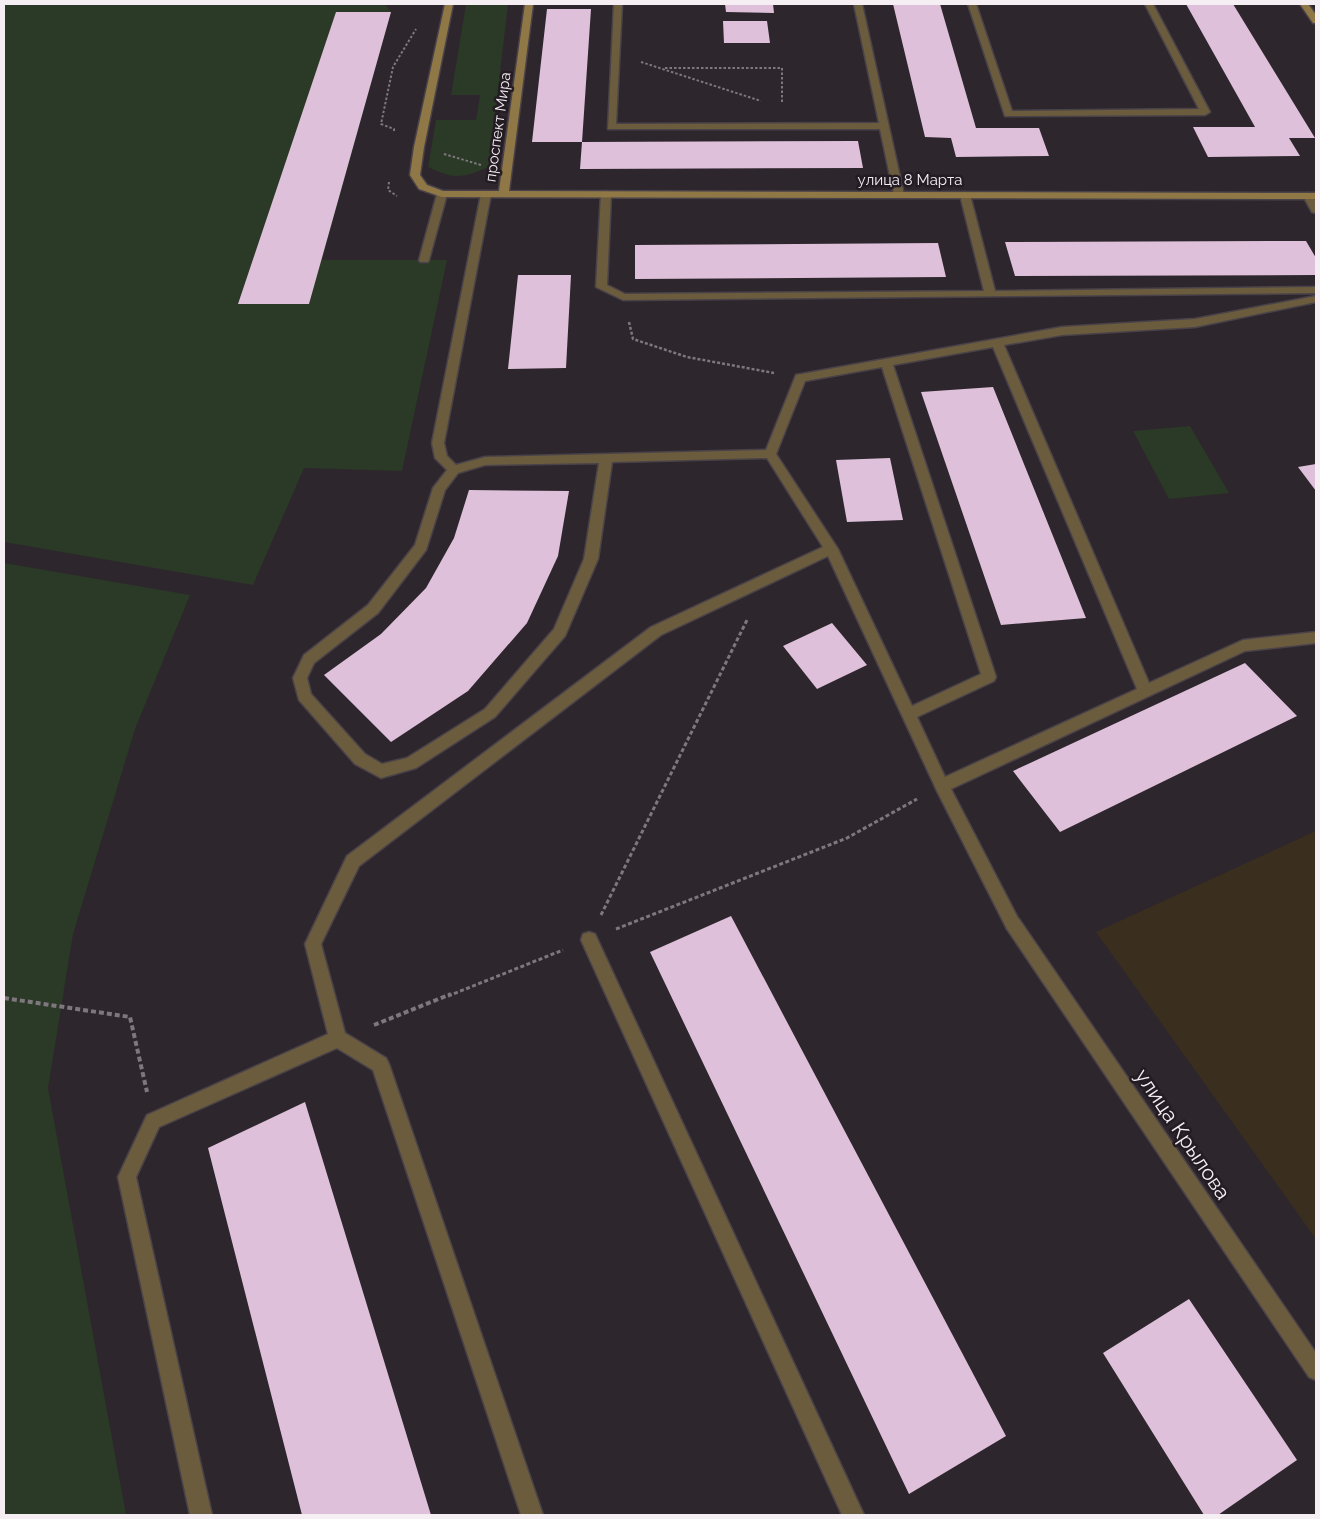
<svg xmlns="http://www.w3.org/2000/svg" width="1320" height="1519" viewBox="0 0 1320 1519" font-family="Raleway,sans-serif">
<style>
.education{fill:#3a2e1f}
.green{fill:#2b3927}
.building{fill:#dec0da}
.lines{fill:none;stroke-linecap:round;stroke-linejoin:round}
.lane-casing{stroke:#4a4249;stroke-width:3}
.street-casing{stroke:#4a4249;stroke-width:3}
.secondary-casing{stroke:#4a4249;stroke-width:3}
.path-far3{stroke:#7e777d;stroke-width:2;stroke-dasharray:2.5 2;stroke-linecap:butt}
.path-far2{stroke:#7e777d;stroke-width:2.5;stroke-dasharray:3 2;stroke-linecap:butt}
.path-far1{stroke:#7e777d;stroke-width:3;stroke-dasharray:4 2.5;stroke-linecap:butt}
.path{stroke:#7e777d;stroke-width:4;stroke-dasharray:5 3;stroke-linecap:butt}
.lane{fill:#6a5c3d;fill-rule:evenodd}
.street{fill:#6a5c3d;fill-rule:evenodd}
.secondary{fill:#8f7846;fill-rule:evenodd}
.labels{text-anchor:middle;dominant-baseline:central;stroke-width:5;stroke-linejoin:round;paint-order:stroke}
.far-street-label{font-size:15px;fill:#f5eff4;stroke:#241c23}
.near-street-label{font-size:21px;fill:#f5eff4;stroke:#241c23}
</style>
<rect width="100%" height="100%" fill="#2e262d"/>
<path class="education" d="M1316,831V1239L1096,932Z"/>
<path class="green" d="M4,4H385L391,12L322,260H447L402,471L304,468L253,585L4,542Z
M466,4H508L489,167C462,178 455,180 428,167L436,120H476L480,95H451Z
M1190,426L1229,493L1169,499L1133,431Z
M4,563L190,595L135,729L73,934L48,1088L126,1515H4Z"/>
<path class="building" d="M725,4H773L774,13L726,12Z
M893,4H940L976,128H1039L1049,156L956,157L951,138L925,137Z
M1186,4H1233L1315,138H1289L1300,156L1208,157L1193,127H1255Z
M547,9H591L582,142L858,141L863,168L580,169L582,142H532Z
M336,12H391L309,304H238Z
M723,21H767L770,43H724Z
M1306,241L1316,258V275L1015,276L1005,242Z
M938,243L946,277L635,279V245Z
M518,275H571L566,368L508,369Z
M993,387L1086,618L1001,625L921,392Z
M890,458L903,520L847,522L836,460Z
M1316,464V491L1298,467Z
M469,490L569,491L558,556L527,623L468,691L391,742L324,675L381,634L426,588L454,538Z
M832,623L867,665L817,689L783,646Z
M1245,663L1297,716L1060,832L1013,771Z
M731,916L1006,1436L909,1494L650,952Z
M305,1102L431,1515H302L208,1148Z
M1189,1299L1297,1460L1218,1515H1204L1103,1353Z"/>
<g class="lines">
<defs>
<path id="lane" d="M614,4H622L616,124L879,123L854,4H862L904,195L899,198L894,195L880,129H608Z
M968,4H976L1012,111L1199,109L1145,4H1153L1210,112L1205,115L1005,116Z
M442,191L447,194L429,260L428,262H420L419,260L437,194Z
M486,191L491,194L444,443L447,456L456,465L485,457L766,450L796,375L1062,327L1195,319L1316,296V302L1195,327L1062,335L1004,345L1149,683L1243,640L1316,632V643L1245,651L951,789L1021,924L1019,929L1013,932L1007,929L937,791L828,556L661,635L359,866L321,944L345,1033L386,1058L389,1064L543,1515H521L373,1070L337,1048L159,1127L136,1177L212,1515H190L118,1177L147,1115L328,1034L305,944L347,856L651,627L823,547L767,458L612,462L598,559L565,636L495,717L416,768L381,778L355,764L299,700L293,678L304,655L368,605L415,545L433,488L447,470L435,458L432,443L481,194ZM993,347L1137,689L945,777L917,717L994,681L996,677L893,365ZM882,367L981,674L912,706L838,549L776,454L805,381ZM599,463L584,559L554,629L485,709L407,758L382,764L365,754L311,694L307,678L314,663L378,613L426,550L445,490L458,473L485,465Z
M606,191L611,194L607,285L625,294L984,291L960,195L965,192L970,195L995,291L1316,287V293L623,300L596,287L601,194Z
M1308,193L1312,194L1316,202V213L1312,212L1303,196Z
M589,932L595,934L864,1515H842L581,940L583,934Z"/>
<path id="street" d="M1013,916L1019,919L1316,1353V1380L1309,1377L1007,929L1005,924L1007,919Z"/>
<path id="secondary" d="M445,4H453L424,147L420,175L427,185L443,191H499L525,4H533L509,191L1316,193V199L442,197L419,189L410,175L414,147Z
M1300,4H1308L1316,15V23H1313Z"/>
</defs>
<use href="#lane" class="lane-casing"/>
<use href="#street" class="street-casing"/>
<use href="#secondary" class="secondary-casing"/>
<path class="path-far3" d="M641,62L761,101
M665,68H782V102
M394,131V129L381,124L393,67L416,29
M444,154L481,165
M389,182L388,190L397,196"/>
<path class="path-far2" d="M629,322L633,339L687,357L774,373"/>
<path class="path-far1" d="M601,915L748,618
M616,929L847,838L917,799
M448,996L563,950"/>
<path class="path" d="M4,998L130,1017L147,1092
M374,1025L451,994"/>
<use href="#lane" class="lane"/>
<use href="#street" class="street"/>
<use href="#secondary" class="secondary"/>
</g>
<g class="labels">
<g class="far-street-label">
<text transform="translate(498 127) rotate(-82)">проспект Мира</text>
<text x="910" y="180">улица 8 Марта</text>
</g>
<g class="near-street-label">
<text transform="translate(1183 1134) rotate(56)">улица Крылова</text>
</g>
</g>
<rect width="1320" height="1519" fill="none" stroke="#f5eff4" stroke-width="10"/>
</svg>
